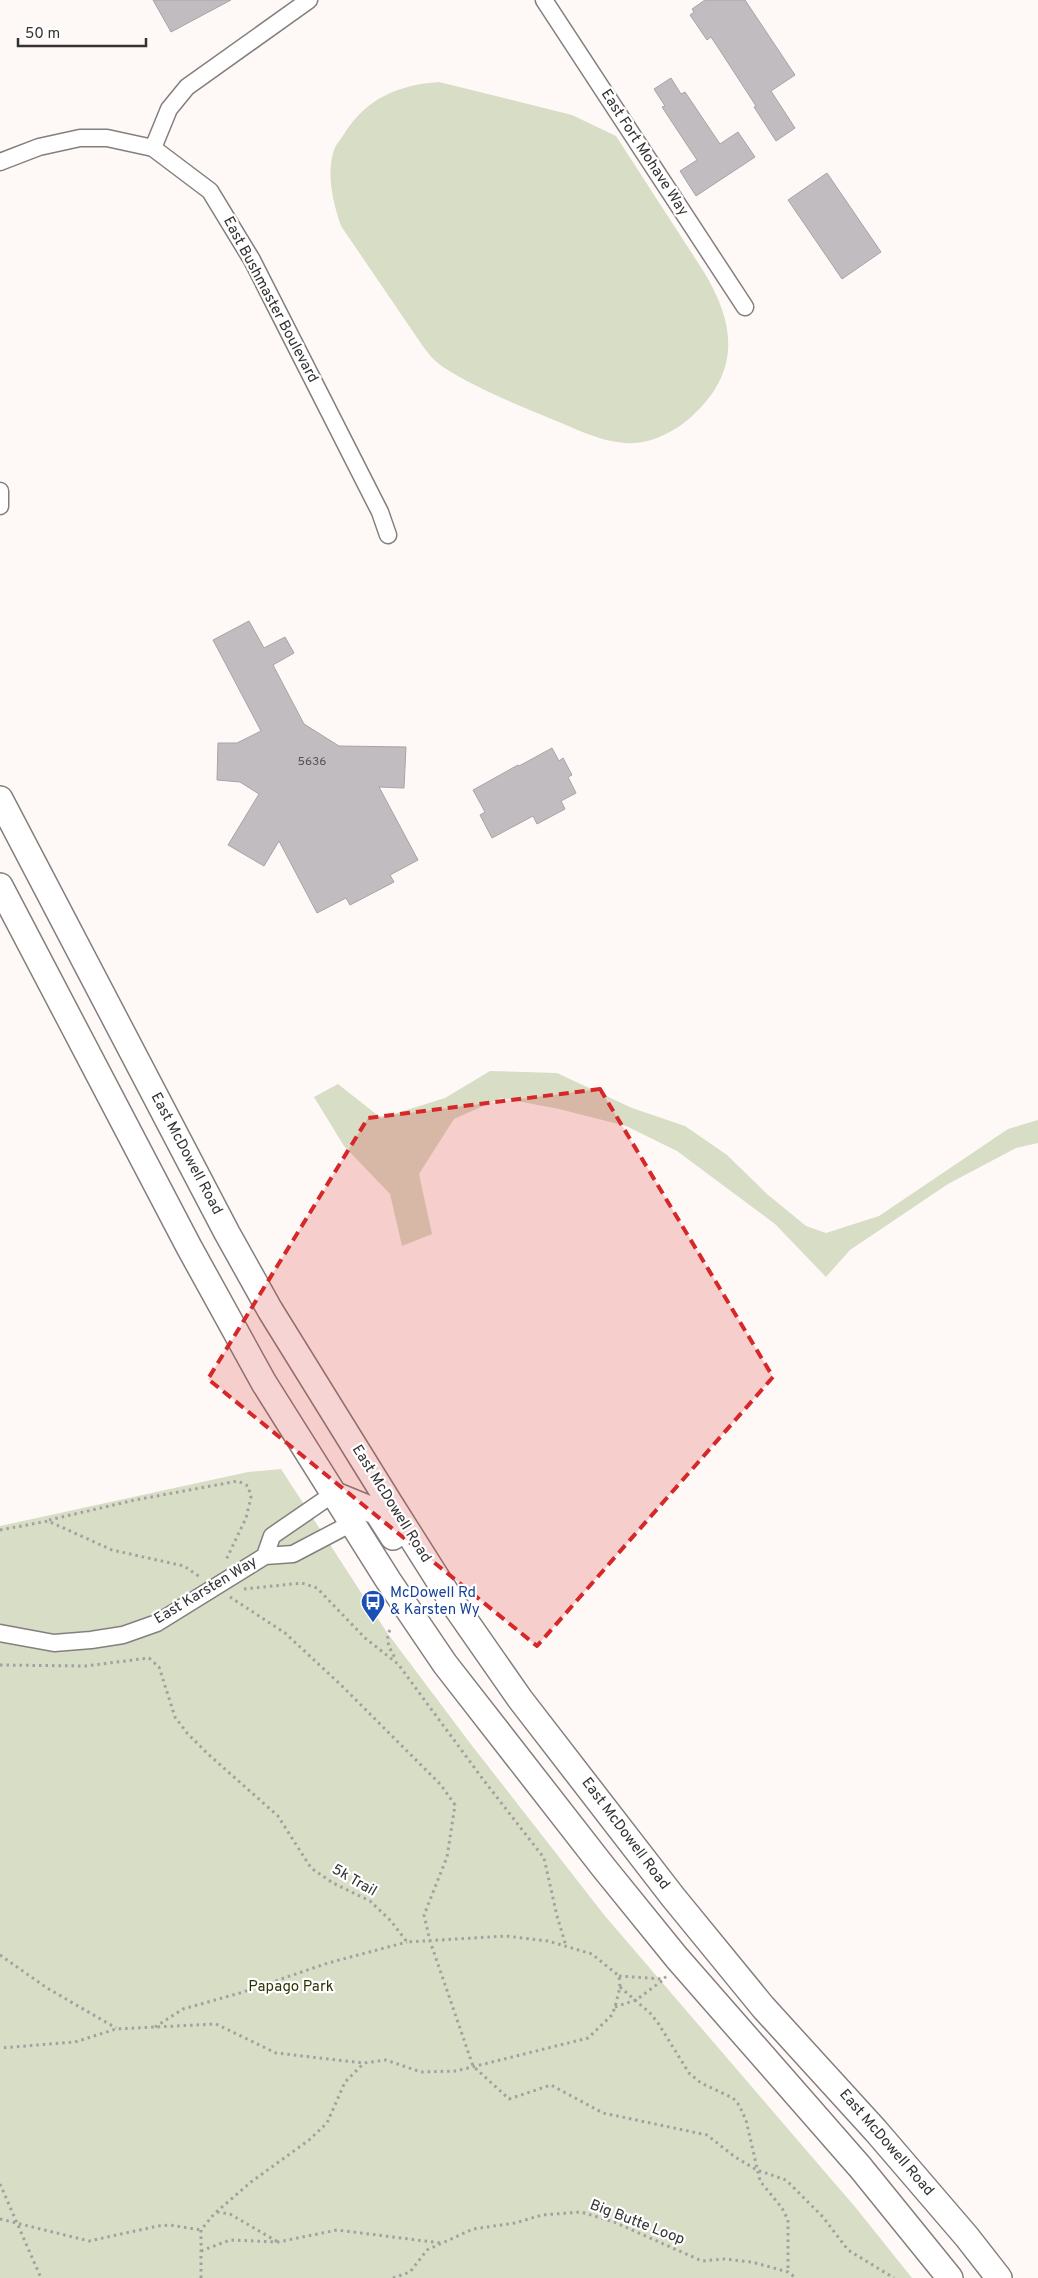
<svg xmlns="http://www.w3.org/2000/svg" width="1038" height="2278" viewBox="0 0 1038 2278" font-family="Overpass,sans-serif">
<style>
.green{fill:#d8ddc6}
.building{fill:#c0bcc0;stroke:#a7a3a7}
.lines{fill:none;stroke-linecap:round;stroke-linejoin:round}
.street-casing{stroke:#847f7d;stroke-width:19}
.primary-casing{stroke:#847f7d;stroke-width:28}
.path{stroke:#a3a09f;stroke-width:3;stroke-dasharray:2.5 4;stroke-linecap:butt}
.street{stroke:#fff;stroke-width:16}
.primary{stroke:#fff;stroke-width:25}
.marked{fill:#d62828;fill-opacity:0.2;stroke:#d62828;stroke-width:4;stroke-dasharray:10 6;stroke-linejoin:round}
.labels{text-anchor:middle;dominant-baseline:central;stroke-width:4.5;stroke-linejoin:round;paint-order:stroke}
.number-label{font-size:12px;fill:#575456}
.street-label{font-size:15px;fill:#343232;stroke:#fff}
.transit-label{font-size:15px;fill:#164399;stroke:#fff;text-anchor:start}
.park-label{font-size:15px;fill:#2e3400;stroke:#fff}
</style>
<rect width="100%" height="100%" fill="#fef9f7"/>
<path class="green" d="M439,82L572,115L616,136L704,272C737,327 740,373 690,418C673,433 648,445 625,443C598,441 574,428 549,418C513,403 476,388 443,367C433,360 427,352 420,342L341,226C333,203 326,174 334,150C336,144 341,139 344,134C367,98 398,85 439,82Z
M490,1071L557,1073L632,1108L685,1126L727,1155L767,1194L806,1226L826,1233L879,1216L1008,1129L1038,1120V1143L1016,1148L948,1184L850,1250L826,1277L775,1224L677,1151L626,1126L559,1109L501,1098L454,1119L419,1174L432,1234L402,1246L390,1194L344,1146L314,1097L338,1084L381,1118L445,1098Z
M281,1469L388,1634L470,1743L605,1916L856,2208L912,2278H0V1526L248,1472Z"/>
<path class="building" d="M153,0H231L171,32Z
M705,0H745L795,75L771,91L795,128L776,141L754,107L756,106L719,49L711,37L707,40L690,15L694,12L692,9Z
M671,78L681,94L685,92L720,144L738,132L755,157L696,196L680,171L697,160L662,107L665,106L654,89Z
M827,173L881,252L842,279L788,200Z
M249,621L264,648L285,637L294,653L273,665L304,724L339,746L406,747L404,788L379,787L418,860L390,875L394,882L350,905L346,898L317,913L279,841L264,866L228,845L259,794L240,782L217,780L218,743H237L261,731L213,640Z
M552,748L559,761L563,758L572,775L568,777L576,793L561,801L565,809L537,824L533,816L492,838L480,815L485,812L473,790L518,765L519,766Z"/>
<g class="lines">
<defs>
<path id="street" d="M544,0L745,307
M153,148L169,109L187,87L309,0
M0,162L39,147L80,138H107L153,148L210,191L252,260L380,512L388,535
M0,491V506
M265,1556L272,1536L333,1494
M0,1633L54,1643L91,1640L123,1635L157,1623L265,1556L293,1554L352,1523"/>
<path id="primary" d="M0,799L227,1233L270,1310L389,1502L451,1600L520,1699L673,1897L763,2007L876,2131L967,2237L999,2278
M0,886L189,1247L264,1383L388,1580L445,1664L604,1868L677,1958L860,2167L950,2278
M333,1494L377,1512L393,1537"/>
</defs>
<use href="#street" class="street-casing"/>
<use href="#primary" class="primary-casing"/>
<path class="path" d="M49,1520L135,1500L238,1481L248,1486L251,1497L246,1518L226,1560
M0,1530L48,1521L112,1550L184,1566L200,1577
M244,1589L302,1583L317,1588L365,1638L398,1664L482,1778L544,1858L557,1916L566,1946
M230,1597L285,1633L341,1685L441,1785L455,1805L447,1857L424,1915L430,1941L473,2066L509,2099L551,2085L603,2113L707,2135L735,2157L757,2170L786,2180L823,2217L848,2250L894,2278
M390,1630C384,1641 391,1650 396,1660
M0,1665L85,1666L149,1658L159,1667L175,1717L187,1733L208,1754L278,1816L311,1868L333,1883L370,1901L391,1921L407,1942L506,1936L548,1941L592,1954L619,1976L620,1987L615,2007L612,2015L588,2038L456,2071L421,2072L386,2060L364,2063L276,2053L216,2024L116,2029L75,2042L0,2048
M0,1955L47,1988L116,2028
M619,1976L663,1979L667,1976
M620,1987L650,2013L658,2023L689,2073L701,2083L733,2098L739,2105L746,2120L760,2181L782,2208L788,2220V2272
M615,2007L636,2000L663,1980
M155,2027L183,2009L240,1993L328,1963L407,1942
M0,2184L41,2278
M217,2212L230,2214L278,2242
M0,2219L89,2241L158,2226L170,2225L201,2230
M201,2251L230,2240L278,2242L337,2230L441,2243
M201,2278V2230L214,2214L251,2182L309,2140L327,2123L345,2082L363,2064
M393,2278L410,2272L427,2250L473,2229L515,2223L542,2215L581,2212L614,2222L702,2261L724,2259L752,2262L788,2272L796,2278"/>
<use href="#street" class="street"/>
<use href="#primary" class="primary"/>
</g>
<path class="marked" d="M600,1089L773,1377L537,1646L208,1379L368,1118Z"/>
<defs>
<symbol id="bus-pin" viewBox="-11 -11 22 30"><path d="M0 17L-7.5 6A9.5 9.5 0 1 1 7.5 6Z" fill="#1a4fb4" stroke="#fff"/><path d="M-5-6H5V4H4V6H2V4H-2V6H-4V4H-5ZM-3.5-4V0h7V-4ZM-3.5 1.2v1.5H-2V1.2ZM2 1.2v1.5H3.5V1.2Z" fill="#fff"/></symbol>
</defs>
<g fill-rule="evenodd">
<use href="#bus-pin" x="359" y="1588" width="28" height="38"/>
</g>
<g class="labels">
<g class="number-label">
<text x="312" y="762">5636</text>
</g>
<g class="street-label">
<text transform="translate(644 153) rotate(57)">East Fort Mohave Way</text>
<text transform="translate(270 300) rotate(62)">East Bushmaster Boulevard</text>
<text transform="translate(186 1154) rotate(62)">East McDowell Road</text>
<text transform="translate(391 1504) rotate(58)">East McDowell Road</text>
<text transform="translate(206 1591) rotate(-31)">East Karsten Way</text>
<text transform="translate(625 1834) rotate(53)">East McDowell Road</text>
<text transform="translate(354 1881) rotate(30)">5k Trail</text>
<text transform="translate(886 2143) rotate(49)">East McDowell Road</text>
<text transform="translate(637 2223) rotate(21)">Big Butte Loop</text>
</g>
<g class="transit-label">
<text x="390" y="1593">McDowell Rd<tspan x="390" dy="17">&amp; Karsten Wy</tspan></text>
</g>
<g class="park-label">
<text x="291" y="1987">Papago Park</text>
</g>
</g>
<path d="M18 38v8h128v-8" fill="none" stroke="#343232" stroke-width="2.5"/>
<text x="25" y="38" font-size="15" fill="#343232" stroke="#ffffff" stroke-width="4" paint-order="stroke">50 m</text>
</svg>
